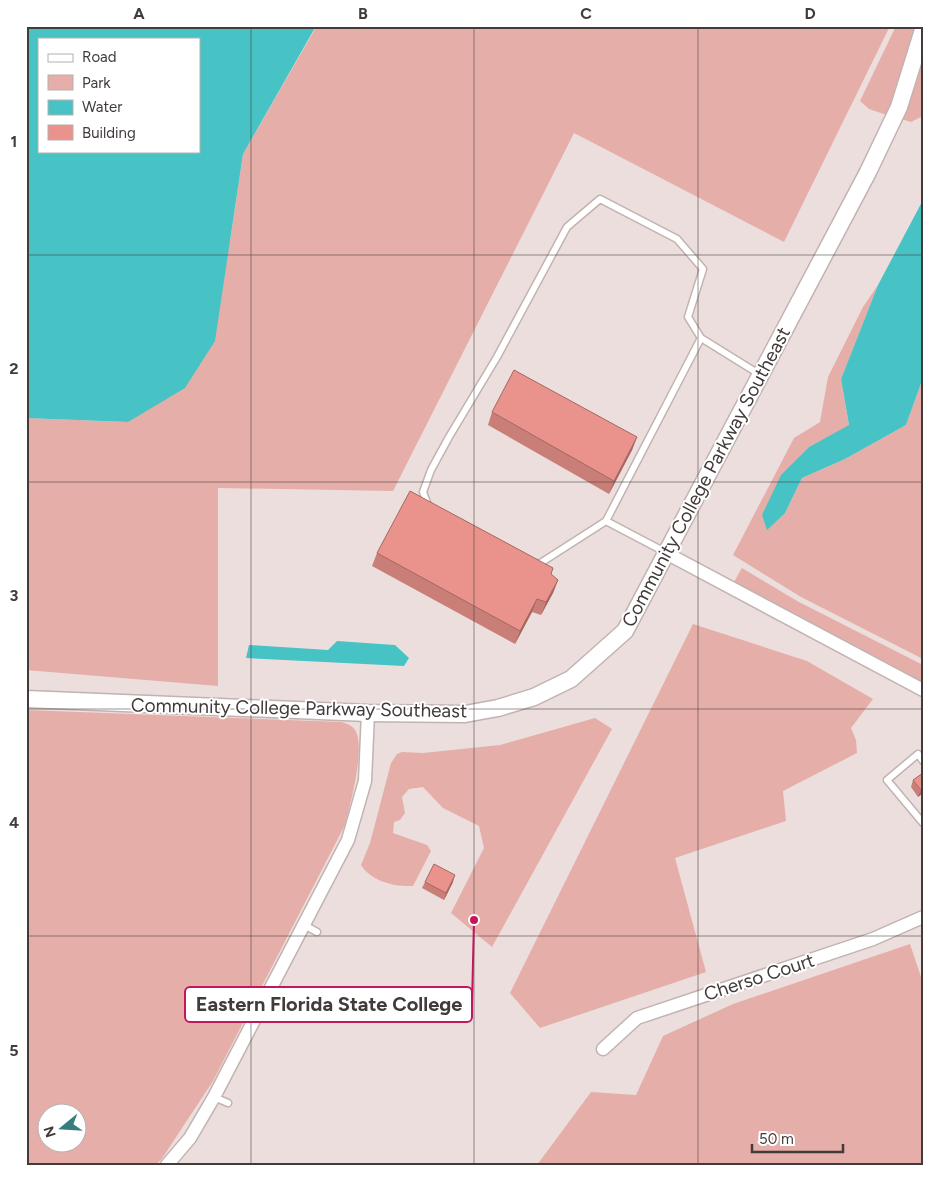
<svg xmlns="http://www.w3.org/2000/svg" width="949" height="1191" viewBox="0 0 949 1191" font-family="Figtree,sans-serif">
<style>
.green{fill:#e6aea9;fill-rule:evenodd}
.water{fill:#48c3c5;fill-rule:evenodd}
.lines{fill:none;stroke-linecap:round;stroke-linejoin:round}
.service-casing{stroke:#c1b3b1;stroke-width:9}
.minor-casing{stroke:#c1b3b1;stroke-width:15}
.tertiary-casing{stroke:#c1b3b1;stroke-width:19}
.service{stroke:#fff;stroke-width:6}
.minor{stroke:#fff;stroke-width:12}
.tertiary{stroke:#fff;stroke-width:16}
.wall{fill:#c97e78}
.shaded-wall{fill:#a46762}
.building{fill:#ea938c;stroke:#a46762}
.grid{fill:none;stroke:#413b3a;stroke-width:1;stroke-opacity:0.55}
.labels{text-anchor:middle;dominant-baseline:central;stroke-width:4;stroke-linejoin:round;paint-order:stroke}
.street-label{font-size:19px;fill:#413b3a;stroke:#fff}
.leader{fill:none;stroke:#c2185b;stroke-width:2}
.callout-dot{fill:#c2185b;stroke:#fff;stroke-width:2}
.callout{fill:#fff;stroke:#c2185b;stroke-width:2}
.callout-label{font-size:20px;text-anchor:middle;font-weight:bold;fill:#413b3a}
.neatline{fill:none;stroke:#413b3a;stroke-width:2}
.grid-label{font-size:16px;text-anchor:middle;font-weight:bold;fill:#413b3a}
</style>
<rect width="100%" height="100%" fill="#ecdedc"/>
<path class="green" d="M321,26H890L784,242L574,133L393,491L218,488V686L26,670V418L128,422L230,241L243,154L315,29Z
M896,26H917L887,115L869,109L860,101Z
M923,53V116L911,122L901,119Z
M878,285L841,379L849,426L809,447L781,476L785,513L802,478L845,459L906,425L923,378V659L801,597L733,555L794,438L820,422L828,377L863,307Z
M742,568L797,601L923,665V683L734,582Z
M693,624L807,661L873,699L851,728L856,740L857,753L783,791L786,821L675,858L706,972L540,1028L510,993Z
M26,710L342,722C347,724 352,725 355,730C366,746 350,806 345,825L213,1081L161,1160L155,1165H26ZM48,1114H78V1144H48Z
M595,718L612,729L492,947L451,913L484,848L479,826L443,808L423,787L409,789L402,797L405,813L400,820L394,822L393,833L427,845L431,851L413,886C394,887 371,881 361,865L370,843L391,763L397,754L402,752L423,753L500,745Z
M910,944L923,983V1165H537L591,1092L636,1095L663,1036L733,1004Z"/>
<path class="water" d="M26,26H316L243,154L215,341L185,388L128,422L26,418ZM39,39H199V151H39Z
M923,200V378L906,425L845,459L802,478L785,513L767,530L762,515L781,475L809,447L849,425L841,379L878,285Z
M337,641L395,645L409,658L404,666L246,658L249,645L328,650Z"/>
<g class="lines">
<defs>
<path id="service" d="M428,505L423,492L431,470L449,437L497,357L567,227L600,199L677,239L703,269L688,317L701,338L759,374
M606,521L665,552
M536,563L539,564L606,521L701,338
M923,761L918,754L887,780L923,823
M304,925L317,932
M214,1097L228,1103"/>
<path id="minor" d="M666,553L923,690
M603,1049L637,1018L873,939L923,917
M167,1165L190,1138L214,1097L348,840L365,781L368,713"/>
<path id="tertiary" d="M26,699L368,713L465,714L498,708L534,697L571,679L625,631L868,172L899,107L923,30"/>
</defs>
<use href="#service" class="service-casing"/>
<use href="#minor" class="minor-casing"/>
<use href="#tertiary" class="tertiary-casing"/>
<use href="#service" class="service"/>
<use href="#minor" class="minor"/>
<use href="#tertiary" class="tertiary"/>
</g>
<path class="wall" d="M492,412L637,437L632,450L609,494L488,425Z
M377,553L551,575L558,580L553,593L541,615L532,612L515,644L372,566Z
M913,780L923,793L918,797L911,787Z
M425,882H453L444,900L422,888Z"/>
<path class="shaded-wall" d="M637,437L632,450L609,494L614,481Z
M558,580L553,593L541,615L546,602Z
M537,599L532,612L515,644L520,631Z
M923,789V793L918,797L921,790Z
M455,875L453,882L444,900L446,893Z"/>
<path class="building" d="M514,370L637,437L614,481L492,412Z
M410,491L553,568L551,574L558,580L546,602L537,599L520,631L377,553Z
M923,773V789L921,790L913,780Z
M434,864L455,875L446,893L425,882Z"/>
<path class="grid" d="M251,26V1165M474,26V1165M698,26V1165M26,255H923M26,482H923M26,709H923M26,936H923"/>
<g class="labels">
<g class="street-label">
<text transform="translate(706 477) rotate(-62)">Community College Parkway Southeast</text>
<text transform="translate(299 708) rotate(1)">Community College Parkway Southeast</text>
<text transform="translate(759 977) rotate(-18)">Cherso Court</text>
</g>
</g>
<path class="leader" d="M474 920L472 1004"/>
<circle class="callout-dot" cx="474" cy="920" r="5"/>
<rect class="callout" x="185" y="987" width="287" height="35" rx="5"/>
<g class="callout-label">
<text x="329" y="1011">Eastern Florida State College</text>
</g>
<rect width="949" height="1191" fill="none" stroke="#ffffff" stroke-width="55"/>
<rect x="38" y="38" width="162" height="115" fill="#ffffff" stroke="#b3b1b0"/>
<rect x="48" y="54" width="25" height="8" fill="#ffffff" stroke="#b3b1b0"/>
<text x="82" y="62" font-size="15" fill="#413b3a">Road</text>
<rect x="48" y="75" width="25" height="15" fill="#e6aea9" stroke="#b3b1b0"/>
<text x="82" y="88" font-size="15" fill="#413b3a">Park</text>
<rect x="48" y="100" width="25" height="15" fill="#48c3c5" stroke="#b3b1b0"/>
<text x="82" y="112" font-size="15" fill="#413b3a">Water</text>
<rect x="48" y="125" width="25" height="15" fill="#ea938c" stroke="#b3b1b0"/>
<text x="82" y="138" font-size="15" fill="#413b3a">Building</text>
<g transform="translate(62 1128) rotate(252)"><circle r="24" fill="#ffffff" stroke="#b3b1b0"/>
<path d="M0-4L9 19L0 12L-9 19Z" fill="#357e7f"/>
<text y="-8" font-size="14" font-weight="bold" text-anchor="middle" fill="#413b3a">N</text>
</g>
<path d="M752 1144v8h91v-8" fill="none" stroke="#413b3a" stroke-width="2.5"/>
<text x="759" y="1144" font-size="15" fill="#413b3a" stroke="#ffffff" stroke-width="4" paint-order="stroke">50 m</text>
<rect x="28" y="28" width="894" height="1136" class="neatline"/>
<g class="grid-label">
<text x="139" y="19">A</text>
<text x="363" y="19">B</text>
<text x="586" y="19">C</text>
<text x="810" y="19">D</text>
<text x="14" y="147">1</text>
<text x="14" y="374">2</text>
<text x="14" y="601">3</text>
<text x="14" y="828">4</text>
<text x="14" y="1056">5</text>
</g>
</svg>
